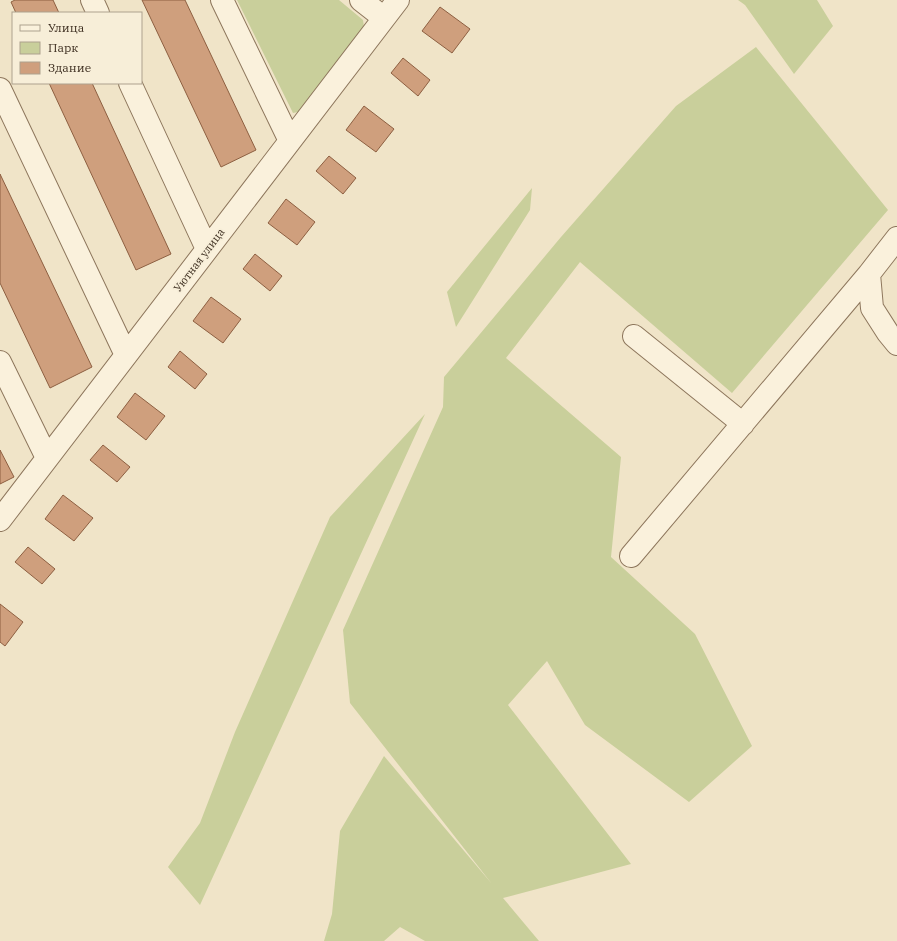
<svg xmlns="http://www.w3.org/2000/svg" width="897" height="941" viewBox="0 0 897 941" font-family="'IBM Plex Serif',serif">
<style>
.green{fill:#c9cf9b}
.building{fill:#cf9f7d;stroke:#8d5f41}
.lines{fill:none;stroke-linecap:round;stroke-linejoin:round}
.minor-casing{stroke:#8d765c;stroke-width:24}
.minor{stroke:#faf1dc;stroke-width:22}
.labels{text-anchor:middle;dominant-baseline:central;stroke-width:3.5;stroke-linejoin:round;paint-order:stroke}
.street-label{font-size:11px;fill:#3d2e20;stroke:#f7eed8}
</style>
<rect width="100%" height="100%" fill="#f0e4c8"/>
<path class="green" d="M237,0H339L363,20L365,34L303,111L293,113Z
M738,0H817L833,26L794,74L745,5Z
M756,47L888,210L732,393L580,262L506,358L621,457L611,557L695,634L752,746L689,802L585,725L547,661L508,705L631,864L503,898L539,941H425L400,927L384,941H324L332,914L340,831L384,756L492,884L350,703L343,630L443,407L444,377L561,237L676,106Z
M532,188L530,210L456,327L447,292Z
M425,414L200,905L168,867L200,823L235,732L330,517Z"/>
<path class="building" d="M15,0H53L59,13H16L11,2Z
M142,0H185L256,150L221,167Z
M440,7L470,29L452,53L422,31Z
M403,58L430,80L418,96L391,73Z
M49,83H92L171,254L136,270Z
M364,106L394,129L376,152L346,130Z
M329,156L356,178L343,194L316,171Z
M0,174L92,367L50,388L0,283Z
M286,199L315,222L297,245L268,223Z
M255,254L282,276L270,291L243,269Z
M211,297L241,319L223,343L193,321Z
M180,351L207,374L195,389L168,367Z
M135,393L165,416L146,440L117,417Z
M103,445L130,467L117,482L90,460Z
M0,450L14,477L0,484Z
M63,495L93,518L74,541L45,519Z
M28,547L55,569L42,584L15,562Z
M0,604L23,622L5,646L0,642Z"/>
<g class="lines">
<defs>
<path id="minor" d="M92,0L98,13
M222,0L290,141
M361,0L384,18
M130,83L207,249
M0,89L126,355
M897,238L869,274L872,308L888,333L897,344
M634,336L743,424
M0,362L47,458
M0,520L398,0
M631,556L869,274"/>
</defs>
<use href="#minor" class="minor-casing"/>
<use href="#minor" class="minor"/>
</g>
<g class="labels">
<g class="street-label">
<text transform="translate(199 260) rotate(-53)">Уютная улица</text>
</g>
</g>
<rect x="12" y="12" width="130" height="72" fill="#f7eed8" stroke="#ada18e"/>
<rect x="20" y="25" width="20" height="6" fill="#faf1dc" stroke="#ada18e"/>
<text x="48" y="32" font-size="12" fill="#3d2e20">Улица</text>
<rect x="20" y="42" width="20" height="12" fill="#c9cf9b" stroke="#ada18e"/>
<text x="48" y="52" font-size="12" fill="#3d2e20">Парк</text>
<rect x="20" y="62" width="20" height="12" fill="#cf9f7d" stroke="#ada18e"/>
<text x="48" y="72" font-size="12" fill="#3d2e20">Здание</text>
</svg>
